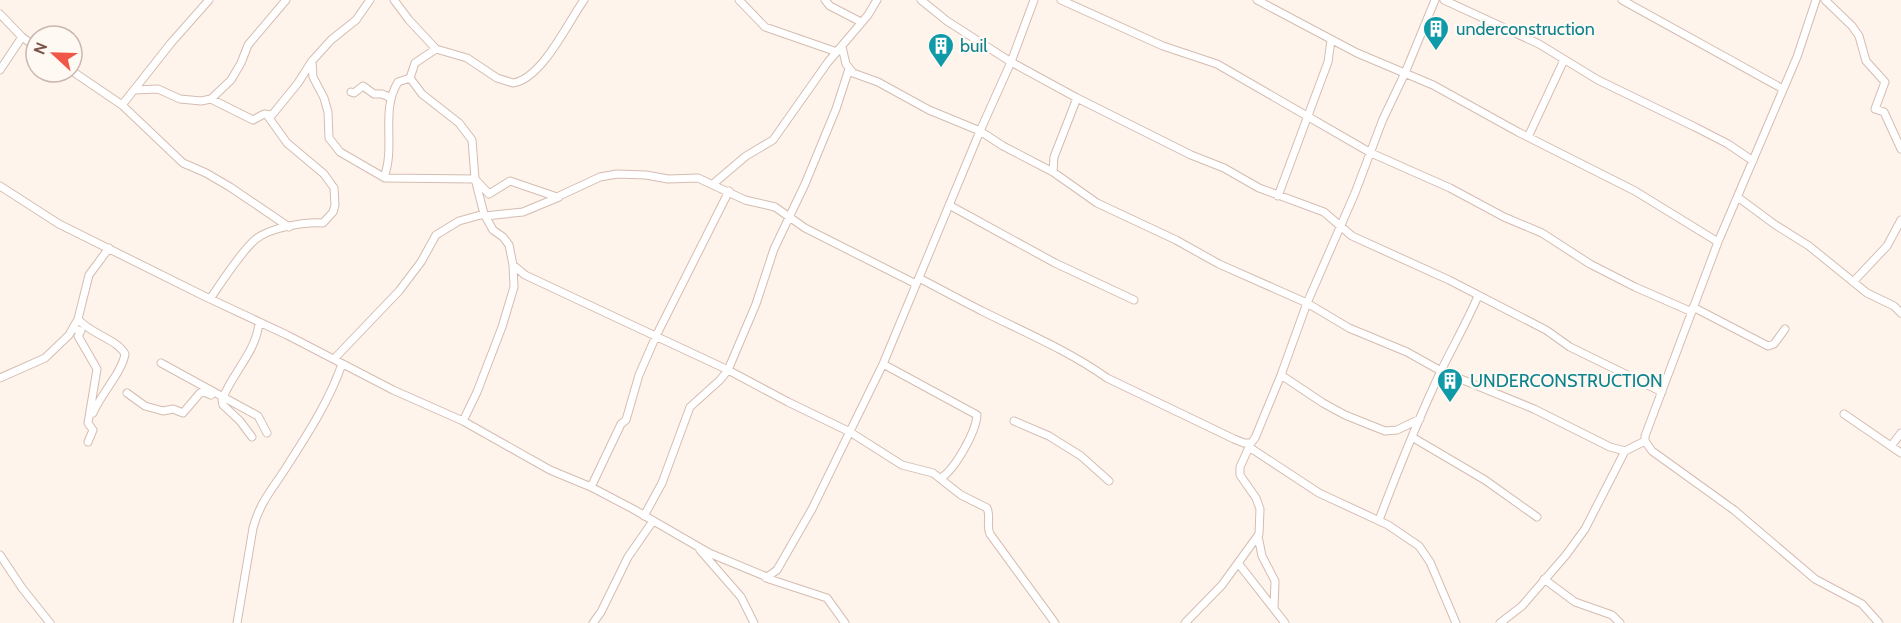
<svg xmlns="http://www.w3.org/2000/svg" width="1901" height="623" viewBox="0 0 1901 623" font-family="Cabin,sans-serif">
<style>
.lines{fill:none;stroke-linecap:round;stroke-linejoin:round}
.street-casing{stroke:#d5bcb1;stroke-width:9}
.street{stroke:#fff;stroke-width:7}
.labels{text-anchor:middle;dominant-baseline:central;stroke-width:5;stroke-linejoin:round;paint-order:stroke}
.culture-label{font-size:18px;fill:#0d838f;stroke:#fff9f3;text-anchor:start}
</style>
<rect width="100%" height="100%" fill="#fef4eb"/>
<g class="lines">
<defs>
<path id="street" d="M394,0L409,20L436,49L467,58L497,78L513,83C542,79 568,22 584,0
M739,0L765,27L837,52
M825,0L830,6L861,22
M921,0L947,21L1011,62L1077,98L1191,155L1224,168L1259,188L1324,212L1352,236L1449,280L1546,330L1570,347L1662,392
M1061,0L1163,46L1217,64L1371,153L1450,188L1504,217L1542,233L1590,264L1635,287L1692,312
M1257,0L1357,53L1433,85L1518,132L1635,191L1718,242
M1444,0L1539,44L1598,80L1695,127L1728,144L1753,161
M1622,0L1783,89
M1816,0L1797,57L1718,242L1645,436V441L1652,451L1734,510L1815,579L1862,604L1879,623
M1825,0L1852,26L1859,36L1866,61L1885,82L1875,109L1884,112L1901,149
M0,14L22,37L36,47
M842,47L846,64L853,73L878,82L929,110L980,131L1003,146L1053,172L1097,203L1176,240L1219,264L1307,303L1349,328L1407,352L1441,371L1534,409L1610,447L1625,451L1645,441
M436,49L415,63L410,78L422,94L459,123L472,140L475,179L484,214L493,230L503,237L509,245L513,265L514,287L502,327L477,392L463,421
M312,61L313,77L324,98L328,112L329,138L340,152L385,178L475,179L489,194L510,181L557,197L600,177L617,174L646,175L668,179L698,178L745,200L775,207L805,228L916,284
M0,70L22,37
M72,71L122,105L183,163L206,173L230,187L289,227
M134,90L158,89L180,99L201,101L211,99L253,120L264,114L272,115L298,83L312,61L331,40L356,20L370,0
M351,92L354,93L363,86L374,94H382L389,97
M211,99L231,80L241,63L248,45L286,0
M122,105L171,43L209,0
M1528,137L1564,60
M1053,172L1054,157L1077,98
M384,177C396,146 380,111 398,82L410,78
M713,184L746,156L773,140L828,62L868,15L877,0
M0,186L59,224L206,297L287,335L393,390L463,421L550,470L591,487L633,509L709,553L767,577L777,570L812,509L883,364L980,131L1011,62L1034,0
M1278,196L1328,62L1331,40
M1739,198L1774,224L1809,246L1867,293L1894,306L1901,313
M949,205L1055,263L1134,300
M485,216L523,212L559,197
M513,265L525,275L728,370L788,402L850,432L902,465L933,473L961,495L987,508C991,516 986,525 990,534L1055,623
M919,278C940,289 962,301 984,312C1026,333 1069,351 1107,378L1234,439L1244,443H1251L1255,438L1281,375L1307,303L1355,193L1383,119L1405,73L1435,0
M1853,282L1887,246L1901,220
M210,299C221,283 242,250 256,239C271,227 305,222 323,223L333,212L335,205L334,188L324,174L287,143L267,115
M1693,307L1768,346L1774,344L1785,329
M78,319C90,334 117,339 125,354C122,372 101,394 93,413
M73,328L81,331L78,336L97,369L88,423L93,430L88,442
M334,359L399,291L421,262L436,235L459,221L484,214
M161,363L258,416L267,433
M883,364L977,415C976,432 955,469 941,478
M1281,375L1323,403L1345,415L1385,431L1397,430L1420,419
M0,378L45,358L69,335L78,319L89,275L109,248
M127,393L145,406L163,411L173,409L183,413L200,393L204,392L211,395
M1844,414L1901,453
M1014,421L1049,436L1081,456L1109,481
M252,437L240,421L223,405L222,400C232,373 257,351 259,322
M1412,437L1485,480L1537,517
M1891,446L1901,433
M1249,447L1319,493L1388,525L1419,546L1430,562L1456,623
M591,487L621,424L626,420L639,375L656,336L729,191
M644,516L662,483L690,407L720,380L728,370L756,304L774,249L805,184L836,109L849,69
M1379,520C1398,470 1418,419 1441,371C1453,346 1467,322 1478,296
M1258,536L1262,556L1275,581L1274,609
M700,550L741,597L754,623
M0,555L22,588L50,623
M1238,563L1285,623
M766,578L827,598L845,623
M1544,579L1575,602L1612,615L1620,623
M237,623L253,528C260,501 275,486 289,463C309,432 330,399 342,364
M593,623L601,612L628,557L653,521
M1185,623L1222,585L1259,534L1260,509L1256,498L1240,475V467L1250,445
M1500,623L1522,606L1566,555L1585,529L1625,451"/>
</defs>
<use href="#street" class="street-casing"/>
<use href="#street" class="street"/>
</g>
<defs>
<symbol id="building-pin" viewBox="-11 -11 22 30"><path d="M0 17L-7.5 6A9.5 9.5 0 1 1 7.5 6Z" fill="#0f9aa8" stroke="#fff9f3"/><path d="M-4-6H4V6H1V3H-1V6H-4ZM-2.5-4.3h1.7v1.8h-1.7ZM.8-4.3h1.7v1.8H.8ZM-2.5-1h1.7V.8h-1.7ZM.8-1h1.7V.8H.8Z" fill="#fff"/></symbol>
</defs>
<g fill-rule="evenodd">
<use href="#building-pin" x="1421" y="14" width="30" height="40"/>
<use href="#building-pin" x="926" y="31" width="30" height="40"/>
<use href="#building-pin" x="1435" y="366" width="30" height="40"/>
</g>
<g class="labels">
<g class="culture-label">
<text x="1456" y="29">underconstruction</text>
<text x="960" y="46">buil</text>
<text x="1470" y="381">UNDERCONSTRUCTION</text>
</g>
</g>
<g transform="translate(54 54) rotate(292)"><circle r="28" fill="#fff9f3" stroke="#cbb7af" stroke-width="1.5"/>
<path d="M0-4.5L10 22L0 15L-10 22Z" fill="#f05748"/>
<text y="-9" font-size="16" font-weight="bold" text-anchor="middle" fill="#7c554a">N</text>
</g>
</svg>
